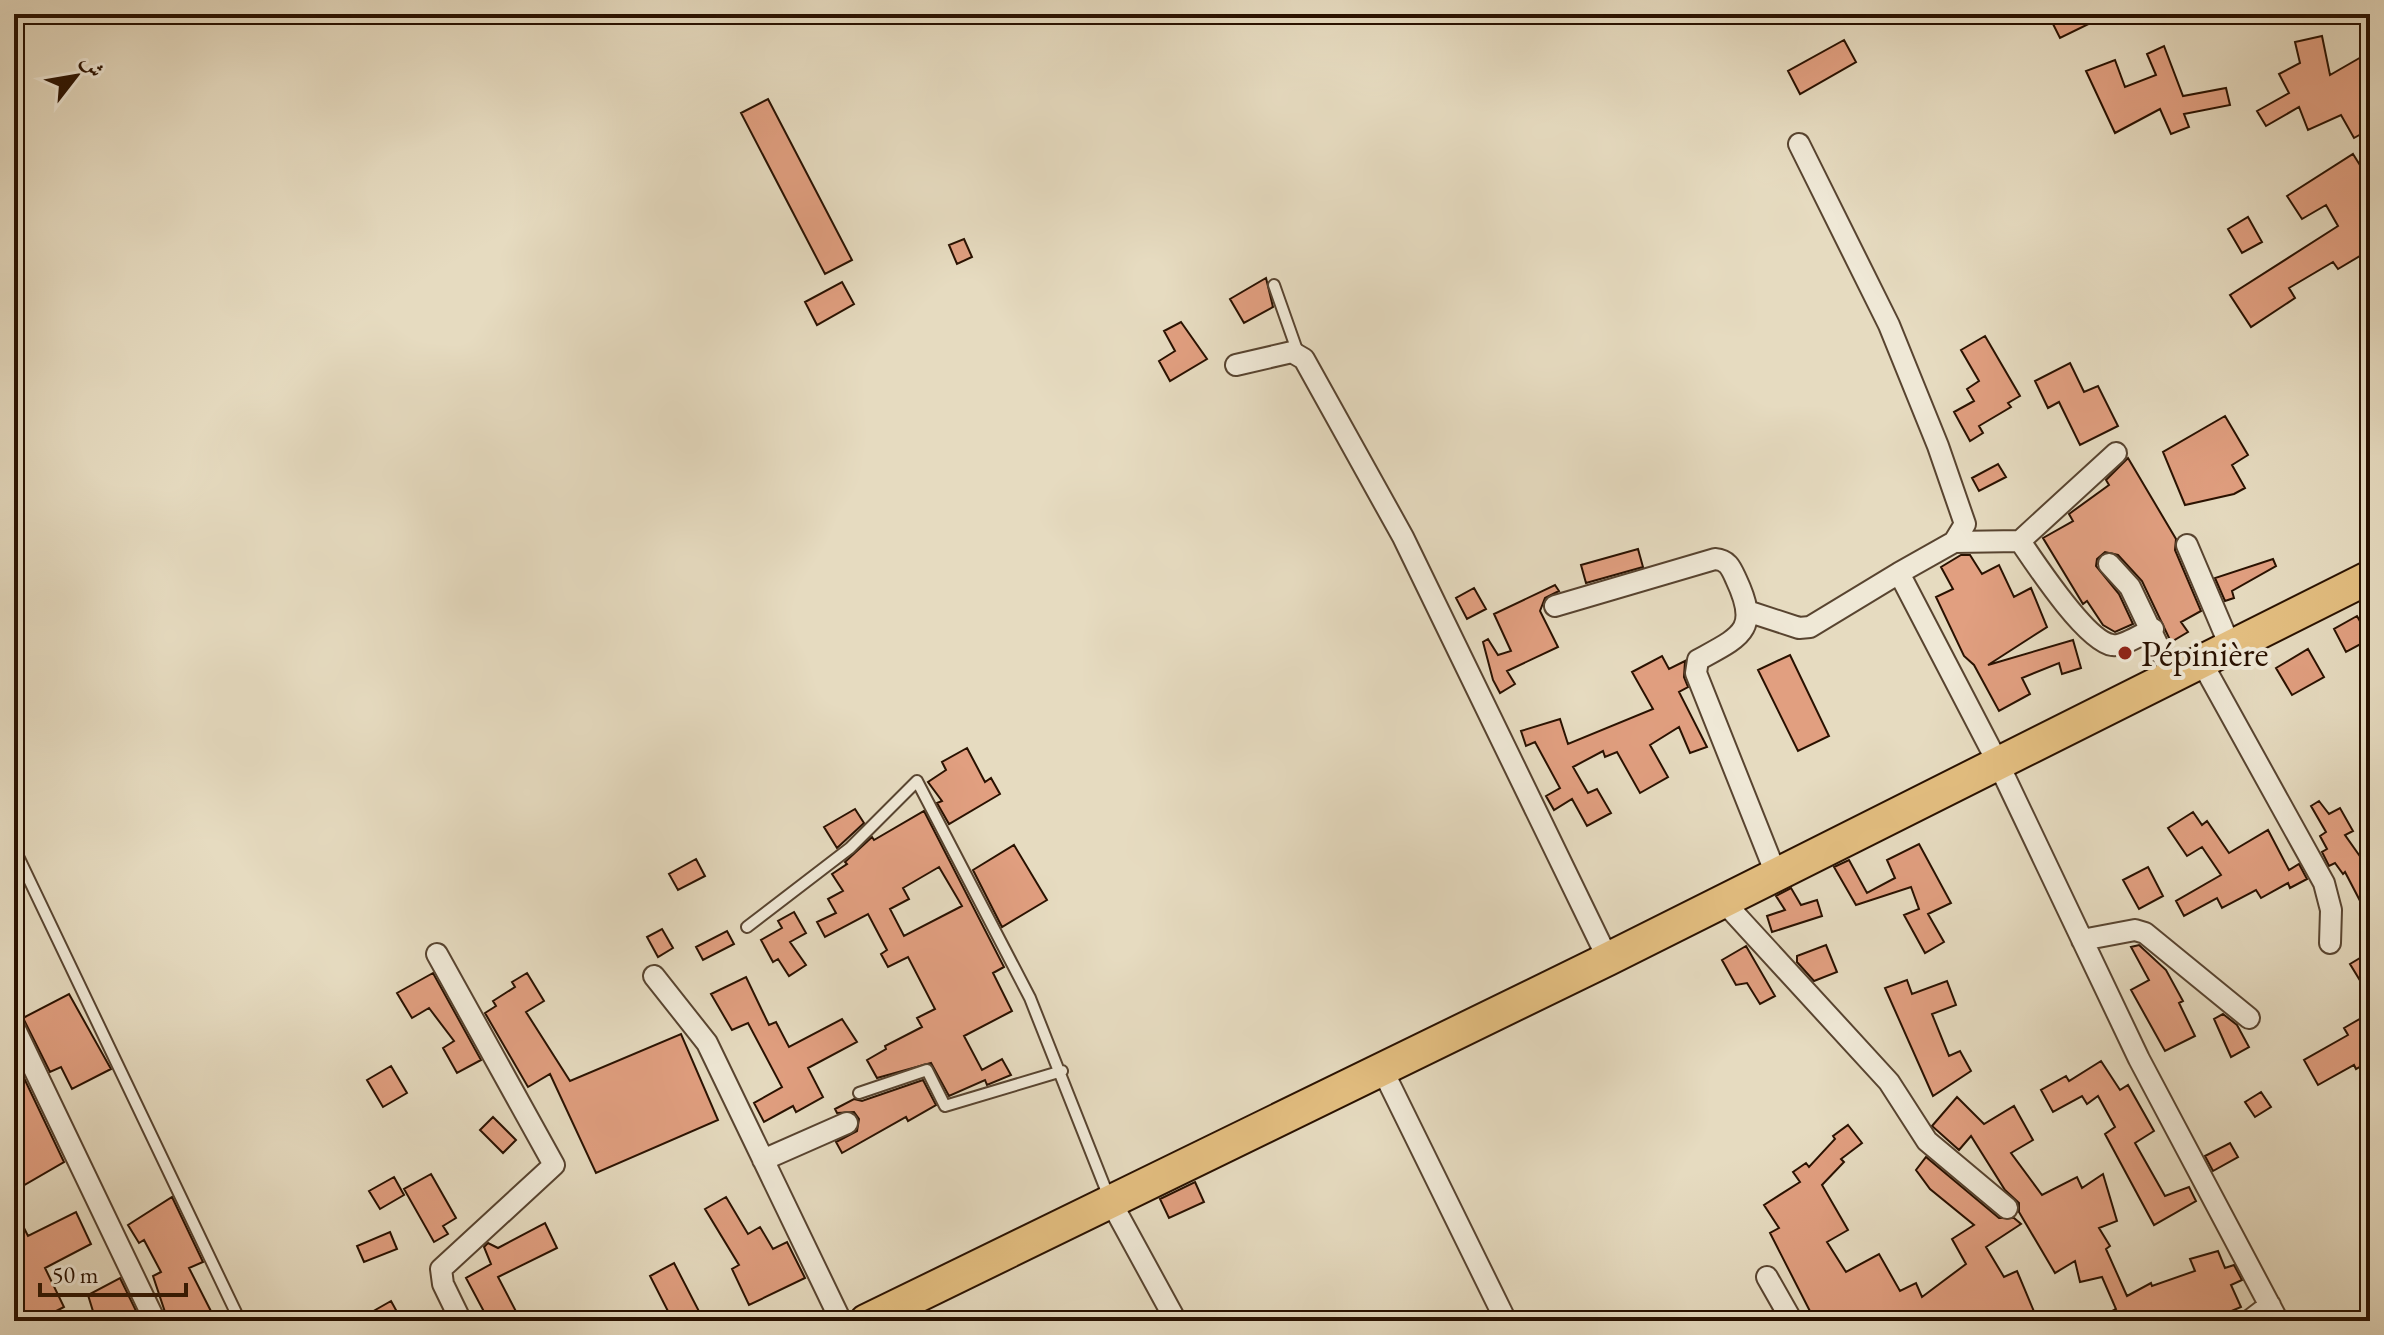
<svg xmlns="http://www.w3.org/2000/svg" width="2384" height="1335" viewBox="0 0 2384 1335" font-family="'EB Garamond',Amiri,serif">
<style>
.building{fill:#e19f80;stroke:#291100;stroke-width:2;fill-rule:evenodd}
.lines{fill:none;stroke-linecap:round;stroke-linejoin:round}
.lane-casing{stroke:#584430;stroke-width:14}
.street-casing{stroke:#584430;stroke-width:24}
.primary-casing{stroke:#291100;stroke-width:36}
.lane{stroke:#efe8d6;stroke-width:10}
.street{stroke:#efe8d6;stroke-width:20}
.primary{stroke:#e3be80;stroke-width:32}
.poi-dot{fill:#8f2418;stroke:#efe8d6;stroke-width:3}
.labels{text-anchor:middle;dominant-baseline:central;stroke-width:8;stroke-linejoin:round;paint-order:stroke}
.poi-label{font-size:36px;fill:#291100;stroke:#efe8d6;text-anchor:start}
</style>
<rect width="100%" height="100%" fill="#e6dbc0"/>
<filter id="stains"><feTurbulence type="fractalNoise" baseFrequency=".0025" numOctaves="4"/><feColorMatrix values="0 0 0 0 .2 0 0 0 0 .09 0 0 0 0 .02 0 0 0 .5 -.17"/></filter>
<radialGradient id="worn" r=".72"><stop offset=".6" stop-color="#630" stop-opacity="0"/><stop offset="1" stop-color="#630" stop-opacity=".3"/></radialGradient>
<path class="building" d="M2048,14H2109L2060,38Z
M2322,36L2330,75L2363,56L2370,68V129L2354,138L2341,115L2308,130L2299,107L2266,126L2257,111L2289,93L2279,74L2300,63L2295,42Z
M1844,40L1856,62L1800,94L1788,71Z
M2164,46L2183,96L2226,88L2230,105L2184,114L2189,127L2171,134L2160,109L2115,133L2086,71L2115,60L2125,87L2156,75L2147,54Z
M768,99L852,260L825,274L741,113Z
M2353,154L2363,170L2370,166V250L2338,269L2333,262L2289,288L2295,298L2251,327L2230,295L2338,226L2326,205L2302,219L2287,196Z
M2248,217L2262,242L2242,253L2228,229Z
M964,239L972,257L957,264L949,245Z
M1266,278L1273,307L1244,323L1230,299Z
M842,282L854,304L817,325L805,302Z
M1181,322L1207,359L1170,381L1159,361L1175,351L1164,331Z
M1985,336L2020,396L2008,403L2011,407L1979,426L1983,433L1970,441L1954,412L1974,401L1967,389L1979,381L1961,350Z
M2070,363L2084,392L2098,386L2118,426L2080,445L2059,402L2048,408L2035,381Z
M2225,416L2248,455L2232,465L2245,488L2234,494L2185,505L2163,452Z
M2128,458L2176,539L2175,550L2201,611L2181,622L2188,632L2171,642L2142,581L2118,555L2105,552L2097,559L2096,566L2119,594L2133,624L2115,632L2103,625L2087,601L2083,604L2043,538L2073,521L2069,514L2109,485L2106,480Z
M1998,464L2006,477L1979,491L1972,478Z
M1638,549L1643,567L1586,583L1581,565Z
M1961,555H1970L1982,574L1999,565L2014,597L2031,588L2047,627L1988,665L2073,640L2081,668L2062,674L2059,663L2022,678L2030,694L1999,711L1974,665L1964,656L1936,597L1953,589L1941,567Z
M2273,559L2276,566L2232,591L2234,598L2225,601L2215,578Z
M1555,585L1559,591L1545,598L1540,611L1558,647L1507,671L1515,684L1500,693L1493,680L1483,642L1488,639L1498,655L1511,651L1494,614Z
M1474,588L1486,609L1467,619L1456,598Z
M2357,616L2370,639L2346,652L2334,629Z
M2308,649L2324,677L2292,695L2276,668Z
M1790,655L1829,736L1798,751L1758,670Z
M1662,656L1669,669L1685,661L1684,677L1688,687L1679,692L1707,747L1690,753L1679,727L1650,745L1668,777L1640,793L1617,752L1605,757L1603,751L1573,767L1588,793L1597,789L1611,813L1587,826L1572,799L1554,810L1546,796L1560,788L1535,742L1526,746L1521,731L1560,719L1568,744L1653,709L1632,672Z
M967,748L985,782L991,778L1000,794L949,824L937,803L942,801L928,782L946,770L942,762Z
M2319,801L2329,814L2340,808L2353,831L2345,835L2364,862L2370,858V920L2345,872L2343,874L2335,863L2329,866L2322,852L2327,849L2320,836L2326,832L2311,806Z
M855,809L864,823L837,848L824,827Z
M924,811L1004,967L993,973L1012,1011L964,1036L982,1070L1002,1059L1011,1075L987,1085L985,1080L949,1096L931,1063L877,1078L867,1060L886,1049L885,1046L922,1027L917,1018L935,1009L908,957L888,967L881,954L887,950L868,914L825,937L817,922L836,913L828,899L843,891L832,874L847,864L845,862L872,837L874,840ZM939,867L962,906L904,936L890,909L909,899L903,888Z
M2193,812L2202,825L2207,821L2229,853L2268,830L2289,870L2299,864L2307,879L2290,888L2288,883L2261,898L2256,890L2222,908L2217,898L2184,916L2176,901L2221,875L2202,847L2187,856L2168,828Z
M1919,844L1951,903L1928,914L1944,942L1925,953L1904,915L1919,909L1911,887L1856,905L1834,867L1849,860L1867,893L1895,878L1887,860Z
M1014,845L1047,900L1002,927L973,870Z
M696,859L705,876L678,890L669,874Z
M2148,867L2163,896L2139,909L2123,880Z
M1791,888L1801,905L1817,900L1822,916L1772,932L1767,916L1785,910L1776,896Z
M794,912L806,933L790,942L806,965L789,976L778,959L773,962L761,940L782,928L778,921Z
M662,929L673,948L658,957L647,937Z
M727,931L734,944L703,960L696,947Z
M1826,945L1837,972L1814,981L1797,962V956Z
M2139,945L2166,970L2183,1001L2179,1003L2195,1036L2165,1051L2131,990L2149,980L2131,947Z
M1746,946L1775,996L1760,1004L1747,983L1736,985L1722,960Z
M2370,952V997L2350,964Z
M433,973L481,1060L457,1073L443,1048L454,1041L429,1008L412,1018L397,993Z
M527,973L544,1001L526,1012L570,1081L681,1034L718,1120L596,1173L550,1074L528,1087L485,1013L496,1006L493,1001L515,987L512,982Z
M746,977L769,1025L776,1022L789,1047L842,1019L857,1042L808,1068L823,1097L796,1112L793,1106L764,1122L754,1103L782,1087L748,1023L732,1030L711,994Z
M1907,980L1912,994L1947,981L1956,1005L1932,1014L1949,1056L1960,1051L1971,1071L1933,1096L1885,988Z
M69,994L111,1069L72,1089L61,1067L50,1072L23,1018Z
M2370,1013V1061L2356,1069L2354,1065L2318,1085L2304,1060L2348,1035L2344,1028Z
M2223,1014L2237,1025L2249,1047L2231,1057L2214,1019Z
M14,1057L64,1162L14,1191Z
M2101,1061L2120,1090L2128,1085L2154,1131L2135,1143L2165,1196L2189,1187L2196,1201L2154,1225L2105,1134L2115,1127L2098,1096L2087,1104L2082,1096L2053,1112L2041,1090L2066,1076L2069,1081Z
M391,1066L407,1093L383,1107L367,1080Z
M923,1080L936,1105L908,1121L906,1117L842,1153L836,1142L857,1131L859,1119L854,1112L837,1113L835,1109L854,1099L862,1101Z
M2261,1092L2271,1107L2255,1117L2245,1102Z
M1957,1097L1984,1124L2014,1106L2033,1140L2011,1153L2042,1195L2077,1177L2082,1188L2103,1174L2117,1221L2099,1228L2110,1246L2106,1249L2127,1296L2151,1283L2152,1286L2195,1271L2190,1259L2218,1251L2225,1268L2234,1265L2242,1280L2231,1285L2241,1307L2208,1321H2094L2116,1309L2102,1277L2080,1282L2075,1261L2055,1273L2019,1212V1203L2005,1190L1971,1136L1959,1150L1932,1126Z
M493,1117L516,1140L503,1153L480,1130Z
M1848,1125L1862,1143L1841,1159L1844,1162L1822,1185L1848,1230L1827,1242L1846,1272L1879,1254L1900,1291L1916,1283L1922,1297L1966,1264L1952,1239L1974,1225L1930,1189L1916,1170L1926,1157L1999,1218H2014L2021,1224L1986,1247L2004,1277L2017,1271L2038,1321H1815L1770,1233L1779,1228L1764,1205L1800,1182L1793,1172L1806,1163L1809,1167L1835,1139L1833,1136Z
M2230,1143L2238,1157L2213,1171L2205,1156Z
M431,1174L456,1218L443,1226L448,1234L434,1242L404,1189Z
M394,1177L404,1195L380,1209L369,1191Z
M1195,1182L1204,1202L1169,1218L1160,1199Z
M172,1197L203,1262L189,1268L216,1321H168L153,1276L161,1272L144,1240L139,1243L128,1225Z
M726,1197L748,1234L760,1227L773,1249L787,1242L805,1278L749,1305L732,1269L739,1265L705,1209Z
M14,1208L28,1236L76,1212L91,1244L45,1268L64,1307L37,1321H14Z
M545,1223L557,1248L498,1277L521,1321H489L466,1278L491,1264L484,1247L488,1243L498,1248Z
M390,1232L397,1249L364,1262L357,1246Z
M674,1263L704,1321H673L650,1276Z
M120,1278L141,1321H96L88,1295Z
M391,1301L402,1321H356Z"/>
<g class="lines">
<defs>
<path id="lane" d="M1274,285L1298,353
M14,848L240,1321
M747,927L850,848L917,781L1030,998L1110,1200
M859,1093L927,1070L945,1106L1062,1071"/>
<path id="street" d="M1799,144L1889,325L1938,446L1965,524L1954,542L1899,573L1998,763L2139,1059L2278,1321
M1236,365L1292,352L1304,359L1403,537L1608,959
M2116,453L2020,541C2035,563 2086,641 2112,645C2123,647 2143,633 2153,629
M1954,542L2020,541
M2187,545L2230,646
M2109,564L2130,587L2172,675
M1555,606L1715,559C1728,560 1731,568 1736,579C1760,630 1742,636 1698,660L1696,673L1776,874
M1750,612L1799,628L1810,627L1899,573
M2201,661L2324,883L2331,910L2330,943
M1723,901L1889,1082L1927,1141L2007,1208
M2082,940L2135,930L2145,933L2249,1018
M437,954L554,1165L441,1269L443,1284L461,1321
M654,976L707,1043L841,1321
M14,1027L155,1321
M1382,1069L1506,1321
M763,1160L847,1123
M1111,1202L1176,1321
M1767,1277L1792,1321
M2249,1321L2270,1305"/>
<path id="primary" d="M866,1321L1608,959L2370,577"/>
</defs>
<use href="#lane" class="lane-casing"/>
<use href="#street" class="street-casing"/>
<use href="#primary" class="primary-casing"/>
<use href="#lane" class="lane"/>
<use href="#street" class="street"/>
<use href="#primary" class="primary"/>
</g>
<circle class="poi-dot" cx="2125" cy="653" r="8"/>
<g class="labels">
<g class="poi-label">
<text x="2141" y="653">Pépinière</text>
</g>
</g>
<rect width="2384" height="1335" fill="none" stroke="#e6dbc0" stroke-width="48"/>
<rect x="16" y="16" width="2352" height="1303" fill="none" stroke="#291100" stroke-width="4"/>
<rect x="24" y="24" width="2336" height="1287" fill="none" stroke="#291100" stroke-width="2"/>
<g transform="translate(76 76) rotate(59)" stroke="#efe8d6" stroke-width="6" paint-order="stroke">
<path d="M0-6L14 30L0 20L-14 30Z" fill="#291100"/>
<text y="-12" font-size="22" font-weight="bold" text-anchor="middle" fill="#291100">ش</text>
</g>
<path d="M40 1283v12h146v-12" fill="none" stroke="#291100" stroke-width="4"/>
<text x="52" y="1283" font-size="24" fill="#291100" stroke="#efe8d6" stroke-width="6" paint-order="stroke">50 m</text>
<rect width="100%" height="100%" filter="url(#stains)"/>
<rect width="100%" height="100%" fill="url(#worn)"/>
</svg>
